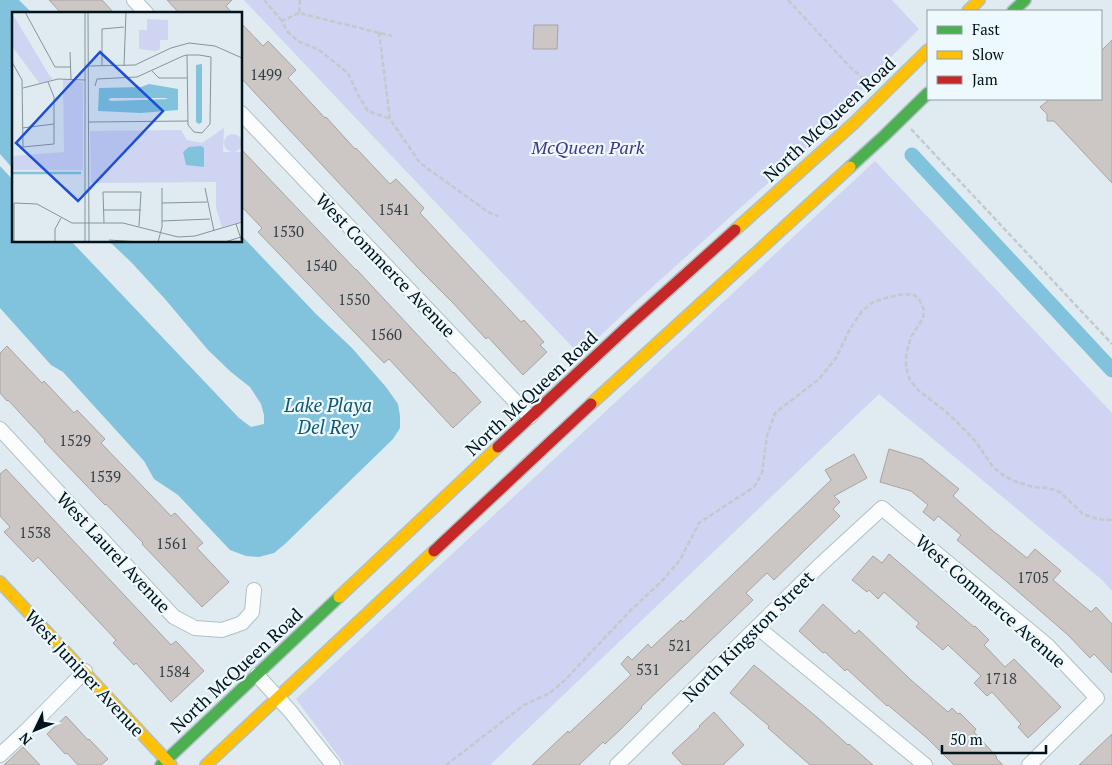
<svg xmlns="http://www.w3.org/2000/svg" width="1112" height="765" viewBox="0 0 1112 765" font-family="'PT Serif',serif">
<style>
.green{fill:#ced4f1}
.water{fill:#81c3dc}
.lines{fill:none;stroke-linecap:round;stroke-linejoin:round}
.canal{stroke:#81c3dc;stroke-width:15}
.building{fill:#ccc7c5;stroke:#a8a4a2}
.street-casing{stroke:#b0c1c7;stroke-width:16}
.fast-casing{stroke:#b0c1c7;stroke-width:14}
.slow-casing{stroke:#b0c1c7;stroke-width:14}
.jam-casing{stroke:#b0c1c7;stroke-width:14}
.path{stroke:#c4c9cc;stroke-width:2.5;stroke-dasharray:5 2.5;stroke-linecap:butt}
.street{stroke:#fafcfd;stroke-width:14}
.fast{stroke:#4caf50;stroke-width:11}
.slow{stroke:#ffc107;stroke-width:11}
.jam{stroke:#c62828;stroke-width:11}
.labels{text-anchor:middle;dominant-baseline:central;stroke-width:4.5;stroke-linejoin:round;paint-order:stroke}
.number-label{font-size:15px;fill:#333f45}
.street-label{font-size:18px;fill:#00121a;stroke:#eef9fe}
.park-label{font-size:18px;font-style:italic;fill:#413786;stroke:#eef9fe}
.water-label{font-size:19px;font-style:italic;fill:#0f5970;stroke:#eef9fe}
.inset-river{fill:none;stroke:#81c3dc;stroke-width:2.5}
.inset-road{fill:none;stroke:#86949a;stroke-width:1}
.view{fill:#1d4ed8;fill-opacity:0.15;stroke:#1d4ed8;stroke-width:2.5}
.inset-edge{fill:none;stroke:#00121a;stroke-width:2.5}
</style>
<rect width="100%" height="100%" fill="#dfebf0"/>
<path class="green" d="M244,0H892L919,29L876,72L837,121L640,298L580,355Z
M875,161L1112,413V591L1101,579L879,394L490,765H345L296,699Z"/>
<path class="water" d="M0,0H19L33,14H14V170L0,154Z
M0,166L14,181V241H71L239,418L251,427L264,424V415L261,404L250,387L231,372L208,350L165,299L132,263L112,244L107,241H241V235L316,314L352,348L386,387L398,404L400,416V428L393,439L285,544L274,553L259,557L246,556L230,550L178,495L154,479L144,461L104,417L63,372L51,365L0,308Z"/>
<g class="lines">
<path class="canal" d="M912,155L1112,370"/>
</g>
<path class="building" d="M49,0H102L115,14H62Z
M167,0H232L226,6L233,14H180Z
M241,23L263,46L268,41L296,70L288,78L325,118L326,117L355,149L356,148L390,184L396,179L424,208L420,213L521,322L524,320L544,342L540,345L547,352L523,375L488,337L486,339L454,304L421,271L241,78Z
M534,25H558L557,49H533Z
M1112,40V183L1054,121H1047V114L1040,107L1050,99H1101V51Z
M241,149L356,270V269L453,373L454,372L481,402L453,428L389,359L384,363L258,232L262,228L241,206Z
M7,346L42,383L44,381L74,413L77,410L105,439L101,443L171,516L175,513L203,543L197,548L229,582L202,607L142,544L143,543L106,504L105,505L44,441L45,440L8,400L7,401L0,393V353Z
M889,449L922,459L959,489L953,496L992,530L1027,558L1035,549L1061,571L1053,580L1091,612L1096,607L1112,624V673L1094,654L1090,658L1068,635L1007,582L957,540L961,535L938,516L934,521L923,512L928,505L911,491L880,482Z
M854,454L867,478L834,496L840,502L833,509L840,516L774,580L767,573L746,593L753,600L641,707L642,708L620,730L605,744L603,742L579,765H532L568,731L569,733L631,675L621,664L628,656L632,660L648,644L651,648L681,620L683,622L831,480L825,470Z
M6,469L171,645L176,641L204,671L171,702L136,663L134,665L113,643L116,640L38,557L33,562L4,532L10,527L0,516V474Z
M889,554L974,627L975,626L989,640L984,645L1005,667L1014,659L1061,707L1028,738L1018,727L1021,724L992,692L987,696L974,683L981,676L948,645L943,650L916,627L919,623L884,592L878,599L869,590L867,592L852,580L873,556L882,563Z
M823,604L855,634L859,630L911,680L948,712L952,708L958,714L960,713L976,729L974,732L997,757L996,758L1003,765H954L927,738L888,705L887,706L847,669L845,671L825,652L823,653L799,631Z
M754,665L818,718L848,745L849,744L873,765H810L768,728L769,726L730,693Z
M714,712L744,745L723,765H683L672,753L700,727L699,726Z
M66,716L88,740L89,739L108,759L101,765H78L67,753L65,754L47,734Z
M1112,734V765H1079Z
M23,747L40,765H4Z"/>
<g class="lines">
<defs>
<path id="street" d="M134,0L147,14
M241,113L530,417
M0,429L174,617L195,628L222,630L242,623L252,612L254,590
M757,627L925,765
M257,675L290,711L333,765
M0,755L26,731L85,671
M617,765L818,567L882,508L1048,646L1097,698L1029,765"/>
<path id="fast" d="M1013,11L1025,0
M850,167L884,136L928,93
M161,765L339,597"/>
<path id="slow" d="M968,11L979,0
M735,230L854,123L928,50
M591,404L850,167
M0,582L171,765
M339,597L498,447
M206,765L434,551"/>
<path id="jam" d="M498,447L626,328L735,230
M434,551L591,404"/>
</defs>
<use href="#street" class="street-casing"/>
<use href="#fast" class="fast-casing"/>
<use href="#slow" class="slow-casing"/>
<use href="#jam" class="jam-casing"/>
<path class="path" d="M264,0L282,21
M300,0L299,13L392,36
M788,0L850,67L871,85
M299,13L282,21L287,31L298,41L319,50L348,73L358,95L368,111L390,119
M379,32L390,119L420,163L488,212L498,216
M911,129L1112,344
M446,765L524,705L550,693L565,680L630,611L663,580L680,560L699,523L754,487L762,473L767,436L775,413L819,379L836,358L850,329L862,311L873,302L889,297L904,294L914,295L919,299L924,310L923,318L911,337L908,347L906,357V368L910,380L918,390L945,411L957,422L976,442L993,467L1003,475L1014,481L1033,487L1048,488L1060,492L1083,514L1097,519L1112,520"/>
<use href="#street" class="street"/>
<use href="#fast" class="fast"/>
<use href="#slow" class="slow"/>
<use href="#jam" class="jam"/>
</g>
<g class="labels">
<g class="number-label">
<text x="266" y="74">1499</text>
<text x="394" y="209">1541</text>
<text x="288" y="231">1530</text>
<text x="321" y="265">1540</text>
<text x="354" y="299">1550</text>
<text x="386" y="334">1560</text>
<text x="75" y="440">1529</text>
<text x="105" y="476">1539</text>
<text x="35" y="532">1538</text>
<text x="172" y="543">1561</text>
<text x="1033" y="577">1705</text>
<text x="680" y="645">521</text>
<text x="648" y="669">531</text>
<text x="174" y="671">1584</text>
<text x="1001" y="678">1718</text>
</g>
<g class="street-label">
<text transform="translate(829 119) rotate(-43)">North McQueen Road</text>
<text transform="translate(386 265) rotate(46)">West Commerce Avenue</text>
<text transform="translate(531 393) rotate(-43)">North McQueen Road</text>
<text transform="translate(114 552) rotate(47)">West Laurel Avenue</text>
<text transform="translate(991 601) rotate(41)">West Commerce Avenue</text>
<text transform="translate(748 636) rotate(-45)">North Kingston Street</text>
<text transform="translate(236 670) rotate(-43)">North McQueen Road</text>
<text transform="translate(85 673) rotate(47)">West Juniper Avenue</text>
</g>
<g class="park-label">
<text x="588" y="147">McQueen Park</text>
</g>
<g class="water-label">
<text x="328" y="404">Lake Playa<tspan x="328" dy="22">Del Rey</tspan></text>
</g>
</g>
<g transform="translate(12 12)">
<rect width="230" height="230" fill="#dfebf0"/>
<path d="M0,1L37,63L41,67L28,72L0,34ZM135,7L156,8V28H148V37L144,39L127,37V18H135ZM51,67L71,70V158H0V85L1,144L52,140ZM212,116L211,140H230V209L210,215L204,196V170L79,171L78,119L169,118L175,128L190,131ZM212 131a9 9 0 1 1 18 0a9 9 0 1 1-18 0Z" fill="#ced4f1"/>
<path d="M190,52V110L187,112L184,110V53ZM137,72L166,77V98L129,101L86,99L87,76L129,75ZM99,86H153L156,87L100,89L96,88ZM189,134L192,136V155L174,153L171,140L177,135Z" fill="#81c3dc" fill-rule="evenodd"/>
<path class="inset-river" d="M0,161H69"/>
<path class="inset-road" d="M13,0L43,55H59M73,0V230M76,0L77,230M58,40L59,67M0,50L10,68L11,135L42,132V85L36,70M76,54L123,53L159,36L177,31L203,34L230,46M90,54V17L112,15M112,54L114,0M140,59L147,66H175M83,74L85,67L125,65L171,44L175,43H187L199,45L198,112L190,121L182,120L176,113L175,43M11,76L46,67L73,68M77,110L176,109M10,116L42,112M193,176L202,219M150,191L195,190M92,198H129M150,209L198,207M92,211L91,180H129L127,214M224,212L230,230M97,228L128,230M2,230V191L25,192L60,211H111L166,225L183,224L230,210M43,230V217L49,206M146,230L150,215V176M213,230L229,225"/>
<path class="view" d="M88,40L151,99L66,189L4,131Z"/>
<rect width="230" height="230" class="inset-edge"/>
</g>
<rect x="927" y="10" width="175" height="90" fill="#eef9fe" stroke="#8f9da3"/>
<rect x="937" y="26" width="25" height="8" fill="#4caf50" stroke="#8f9da3"/>
<text x="972" y="35" font-size="15" fill="#00121a">Fast</text>
<rect x="937" y="51" width="25" height="8" fill="#ffc107" stroke="#8f9da3"/>
<text x="972" y="60" font-size="15" fill="#00121a">Slow</text>
<rect x="937" y="76" width="25" height="8" fill="#c62828" stroke="#8f9da3"/>
<text x="972" y="85" font-size="15" fill="#00121a">Jam</text>
<g transform="translate(35 730) rotate(227)" stroke="#eef9fe" stroke-width="4" paint-order="stroke">
<path d="M0-4L9 19L0 12L-9 19Z" fill="#00121a"/>
<text y="-8" font-size="14" font-weight="bold" text-anchor="middle" fill="#00121a">N</text>
</g>
<path d="M942 745v8h104v-8" fill="none" stroke="#00121a" stroke-width="2.5"/>
<text x="950" y="745" font-size="15" fill="#00121a" stroke="#eef9fe" stroke-width="4" paint-order="stroke">50 m</text>
</svg>
